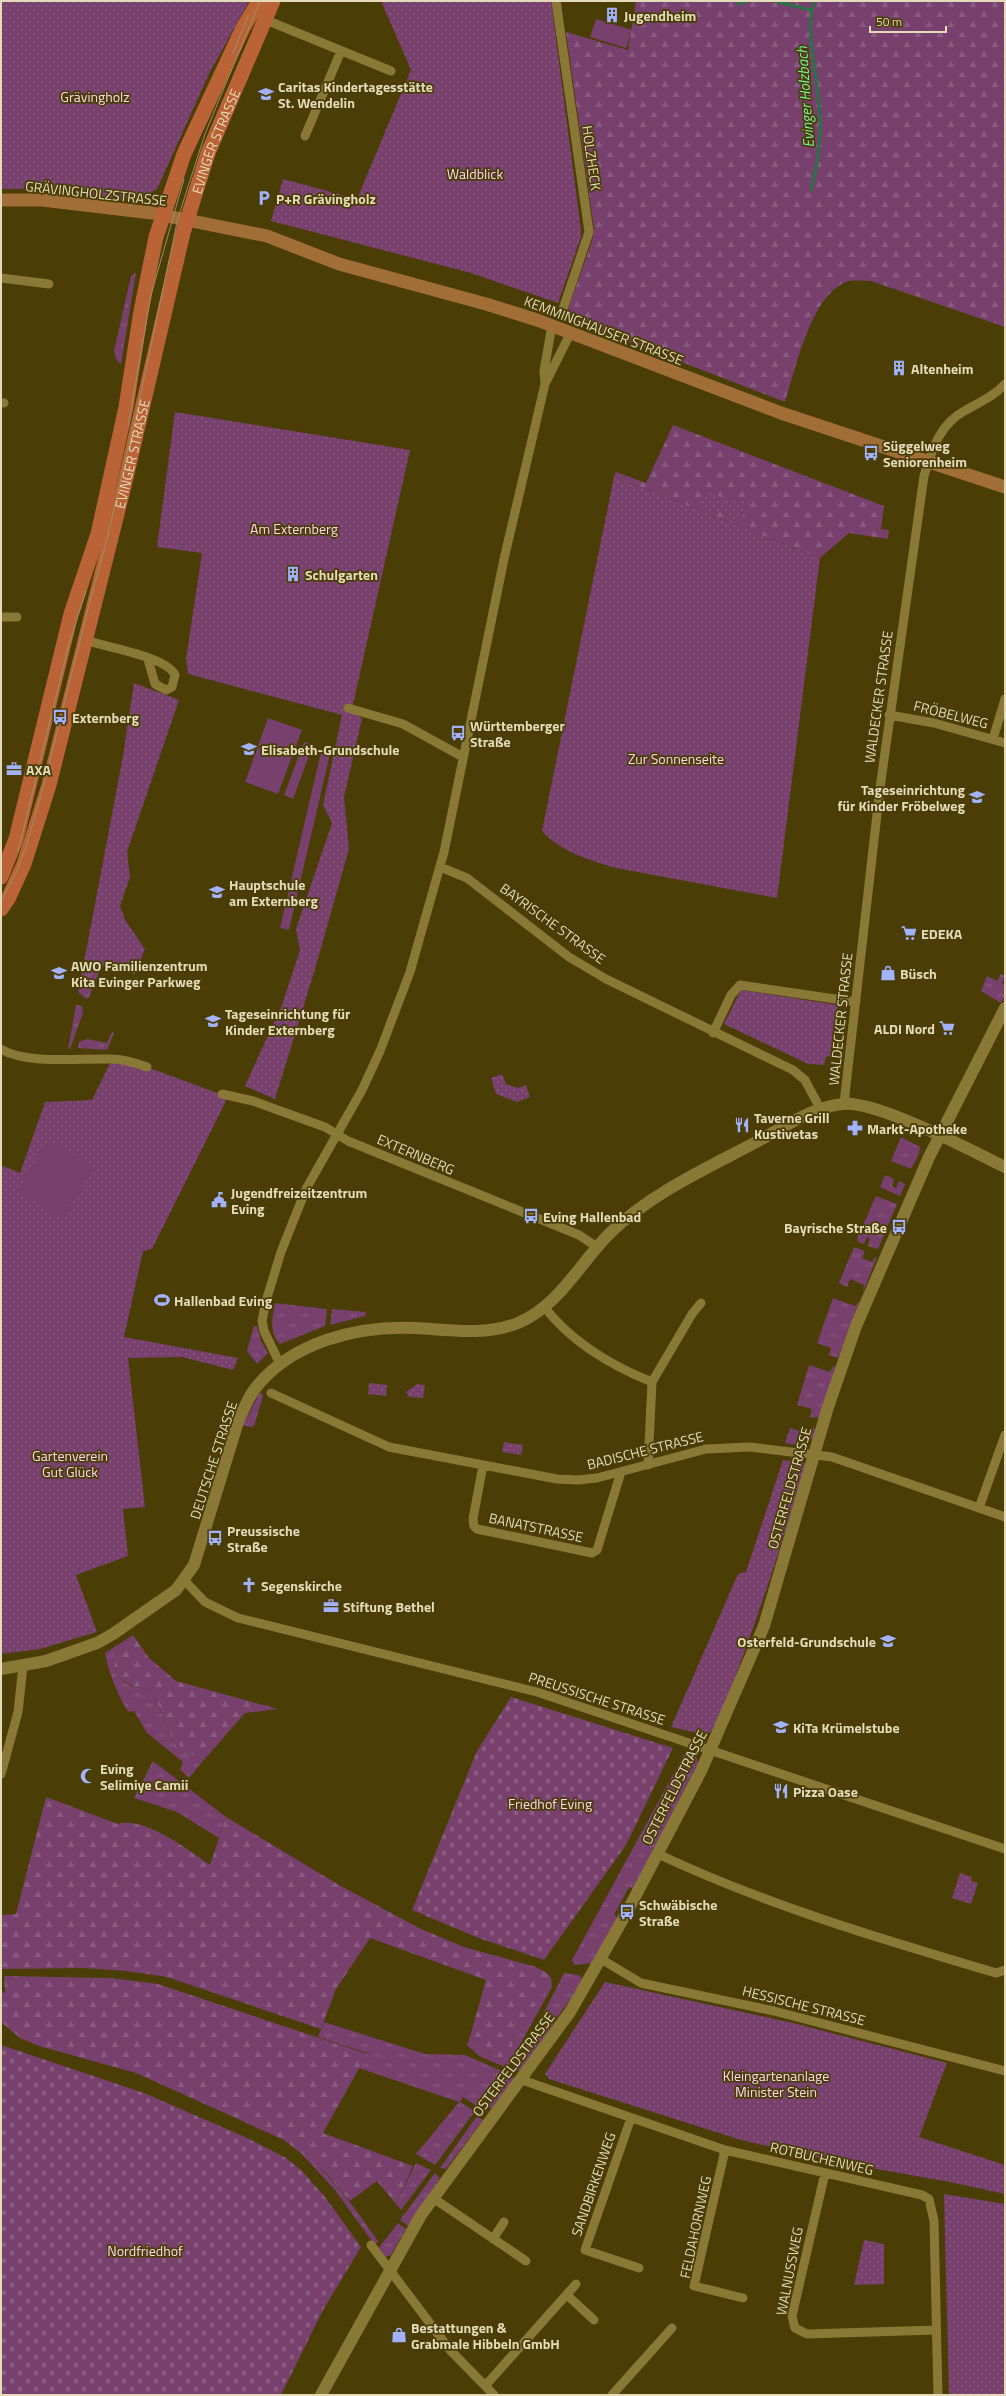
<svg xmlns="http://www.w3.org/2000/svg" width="1006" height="2396" viewBox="0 0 1006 2396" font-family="'Titillium Web',sans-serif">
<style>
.grass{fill:url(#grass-tufts)}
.forest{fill:url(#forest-firs)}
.cemetery{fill:url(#cemetery-stones)}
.park{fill:url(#park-dots)}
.pitch{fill:#77406d}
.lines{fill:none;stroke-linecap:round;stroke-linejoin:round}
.stream{stroke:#297247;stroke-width:3}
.minor{stroke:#8a7837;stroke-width:9}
.tertiary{stroke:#8a7837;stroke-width:12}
.secondary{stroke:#a26e37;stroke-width:13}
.primary{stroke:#ba6337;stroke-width:15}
.tram{stroke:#9b9065;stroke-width:1}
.labels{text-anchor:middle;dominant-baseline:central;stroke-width:3.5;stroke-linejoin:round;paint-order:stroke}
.poi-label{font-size:14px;font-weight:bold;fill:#e4dbbb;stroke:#4a3d06;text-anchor:start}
.park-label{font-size:14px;fill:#fed4f4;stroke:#4a3d06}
.street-label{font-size:14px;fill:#e4dbbb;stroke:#4a3d06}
.water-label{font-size:15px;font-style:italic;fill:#79f5a8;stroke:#4a3d06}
</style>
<defs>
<pattern id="grass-tufts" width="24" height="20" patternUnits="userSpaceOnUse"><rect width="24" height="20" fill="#77406d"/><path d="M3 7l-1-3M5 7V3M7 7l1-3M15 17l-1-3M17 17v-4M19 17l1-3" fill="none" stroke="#8a5b80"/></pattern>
<pattern id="forest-firs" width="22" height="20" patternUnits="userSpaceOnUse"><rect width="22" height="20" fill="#77406d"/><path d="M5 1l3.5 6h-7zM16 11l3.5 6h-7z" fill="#8a5b80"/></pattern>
<pattern id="cemetery-stones" width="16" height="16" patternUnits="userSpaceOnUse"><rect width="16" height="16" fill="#77406d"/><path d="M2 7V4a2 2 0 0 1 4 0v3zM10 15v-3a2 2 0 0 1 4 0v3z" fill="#8a5b80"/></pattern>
<pattern id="park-dots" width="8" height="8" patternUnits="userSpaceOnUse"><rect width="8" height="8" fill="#77406d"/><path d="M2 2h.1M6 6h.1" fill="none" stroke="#8a5b80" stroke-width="1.8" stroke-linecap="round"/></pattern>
</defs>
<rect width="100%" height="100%" fill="#4a3d06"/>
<path class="grass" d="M136,272L121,364L117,361L114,351L131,276Z
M84,962L101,967L89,997L86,999L78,992Z
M1001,974L1005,976L1002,983L1005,985V996L1001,1003L981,991L987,976L997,981Z
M76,1005L82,1006L83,1013L70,1049H68Z
M112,1032L114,1033L107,1050L78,1048L79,1042L87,1039L107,1043Z
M901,1137L920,1147L919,1154L911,1169L891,1161Z
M885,1175L894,1179L892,1186L896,1188L899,1181L905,1184L900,1196L880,1187Z
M876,1196L897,1204L878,1249L868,1246L870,1238L867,1237L864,1244L858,1242L857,1239Z
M854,1247L865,1251L862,1258L872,1262L875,1257H877L863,1292L864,1285L850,1279L847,1287L839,1283Z
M833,1298L855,1306L860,1300L838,1358L829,1355L831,1348L817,1343Z
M275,1303L327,1309L325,1326L280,1344C269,1333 272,1317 275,1303Z
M332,1309L366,1312L365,1316L330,1325Z
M254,1326H257L261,1341L268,1353L257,1364L247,1351Z
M809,1365L830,1372L833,1366L835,1367L820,1418L810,1417L812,1409L797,1405Z
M260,1392L263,1396L254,1426L251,1427L243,1425Z
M813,1427L816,1430C812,1446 800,1446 785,1443L790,1428L811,1434Z
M133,1635L114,1651C113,1682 125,1686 152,1690L174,1742L203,1761L189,1778L180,1769L183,1762L147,1733L134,1711L129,1712C119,1700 107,1668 105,1653Z
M686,1751L696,1756L698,1763L633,1889L629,1887L614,1915L618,1918L592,1963L574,1965L572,1960Z
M153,1761L226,1817L219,1838L177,1812L134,1798Z
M547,1973L551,1978L552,1987L507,2068L479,2056L467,2045L470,2036L491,2053L547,1984Z
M564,1973L579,1975L583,1980L521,2071L512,2070L529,2042Z
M324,2022L425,2054L465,2055L504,2072L478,2107L463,2097L460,2102L475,2111L435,2165L416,2154L459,2102L359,2068L367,2053L318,2037Z
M508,2074L515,2079L492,2108H484Z
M477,2116L483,2120L446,2169L440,2168Z
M301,2153C334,2176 355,2209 378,2241L375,2245L334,2189Z
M416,2163L431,2170L401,2210L396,2204Z
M435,2173L440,2178L408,2226L400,2220Z
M398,2223L406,2229L391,2255L385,2257L378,2249Z"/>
<path class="forest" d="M636,1H1005V327L871,281C864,281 856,280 849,281C811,292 796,369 785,402L573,320L567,312L592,241L594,229L566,32L628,50Z
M673,425L884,506L881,529L889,530L888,539L849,533L820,558L614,477L616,472L646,483Z
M133,1635L149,1658L176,1681L278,1709L245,1713L203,1761L174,1742L152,1690C125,1685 113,1682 114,1651Z
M46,1797L118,1824C145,1816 189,1851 210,1865L226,1817L339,1885L421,1929L464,1947L536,1967L547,1973V1984L504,2059L491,2053L470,2036L486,1980L370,1938L336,1989L321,2029L167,1977L126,1971L83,1968L2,1969L1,1915L16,1914Z
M4,1976L111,1978L158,1984L367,2054L323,2133L413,2166L396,2204L377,2181L350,2201L326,2173L284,2140L136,2073L39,2046L20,2038L1,2022V1993L5,1992Z"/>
<path class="cemetery" d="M511,1697L673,1748L626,1845L544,1960L476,1937L412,1910L477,1751Z
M1,2045L144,2093L245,2137L286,2158L302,2171L325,2197L361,2247L323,2310L281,2395H1Z"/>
<path class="park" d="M1,1H249L209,74L157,189L140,199L122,200L38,189H1Z
M381,1H551L581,230V237L558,303L471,273L271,221L283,179L357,199L411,70Z
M175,412L410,450L352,709L362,719L344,797L349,849L315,969L275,1099L245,1086L282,1005L300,950L296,929L332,823L323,805L342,715L188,674L186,659L202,553L157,547Z
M614,477L820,558L777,898L616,868C589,860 561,852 542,831Z
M711,492L729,502L735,500L743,502L746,509L741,520L734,521L726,518L723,511H707L701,505L702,498Z
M134,683L179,700L127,852L130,877L120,906L125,920L145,949L135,974L84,962L123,756Z
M741,990L838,1005L830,1056L826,1057L824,1065L808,1064L724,1024Z
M112,1059L147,1067L228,1097L152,1249L143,1251L124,1337L238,1358L233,1370L182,1357L128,1358L145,1507L123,1509L128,1556L76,1575L97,1632L40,1649L1,1654V1165L20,1173L45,1102L92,1100Z
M502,1074L506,1084L518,1088L526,1085L530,1097L517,1102L496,1094L491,1078Z
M369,1383L387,1385L386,1396L368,1394Z
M417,1384L425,1385L423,1398L409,1397L406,1392Z
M504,1442L523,1445L521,1455L502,1452Z
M783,1460L806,1463C779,1553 751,1641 715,1728L707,1735L671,1727L738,1574L746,1572Z
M960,1873L972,1877L971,1881L978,1883L971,1904L952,1898Z
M605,1982L793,2023L947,2063L919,2137L1005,2165V2194L950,2182L837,2162L741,2140L549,2079L545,2074Z
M944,2194L1005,2204V2395H949Z
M864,2240L884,2244V2284L854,2285Z"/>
<path class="pitch" d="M596,19L632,30L626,48L590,37Z
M268,718L302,730L278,794L245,782Z
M304,742L313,745L293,799L284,795Z
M321,752L330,754L289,930L280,928Z
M49,1140L94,1167L62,1219L17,1191Z"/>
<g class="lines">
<path class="stream" d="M774,1L811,10
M739,4L748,1
M811,190C819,159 822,137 819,105C817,71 805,35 814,1"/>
<path class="minor" d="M556,1L589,232L561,315
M266,20L391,71
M305,136L341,51
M1,278L49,284
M545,384L544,371L552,325
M1,403H4
M1,617H17
M85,640C105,647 166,656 175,675L172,687L166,690L155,684L148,659
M348,708L403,724L463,757
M889,715L934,723L1005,743
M993,739L1005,699
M440,867L467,878L569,957L606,979L793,1070L805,1080L820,1108
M713,1033L731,995L740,985L856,1002
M1,1049C27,1065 81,1058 111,1059C123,1059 136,1063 147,1067
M222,1094L253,1101L325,1127L348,1141L579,1235L597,1247
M844,1103L880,788L924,476C932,450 939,424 966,410C980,402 994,396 1005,384
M545,1308C572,1342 612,1366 652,1382
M280,1364L264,1331L262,1321L266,1301L281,1252L306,1189L362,1090L380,1051L410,972L444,852L504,559L545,384L571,332
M271,1393L389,1447L557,1479L578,1480L597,1478L706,1449L750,1447L832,1457L1005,1517
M483,1465L473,1519L474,1526L477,1529L592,1553L597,1550L621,1472
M648,1465L652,1382L692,1314L701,1303
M979,1508L1005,1435
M184,1580L205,1602L238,1618L537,1692L1005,1849
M1,1774L18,1712L23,1666
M658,1854C766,1905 881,1939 996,1973L1005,1970
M601,1959L641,1983L774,2011L1005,2071
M522,2080L725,2150L922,2195L929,2199L934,2221L938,2395
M631,2118L585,2250L639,2268
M725,2150L694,2286L743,2298
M825,2173L792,2316L795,2328L807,2334L936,2330
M433,2198L526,2261
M493,2239L504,2222
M371,2245L450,2350L494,2395
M567,2295L594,2320
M485,2386L576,2284
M612,2395L672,2328"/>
<path class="tertiary" d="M1,1669L46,1661L97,1643L113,1634L176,1590L194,1565L238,1422C243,1411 247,1400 254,1390C290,1342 358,1325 416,1328C450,1330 484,1336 518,1323C560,1305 579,1264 610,1233C651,1193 708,1168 758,1141C785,1127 812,1107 843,1104C876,1100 972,1151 1005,1167
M321,2395L421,2215L570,2012L627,1912L701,1771L764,1626L828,1407L856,1326L929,1157L1005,1008"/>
<path class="secondary" d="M1,200H42L152,213L267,236L339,264L486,304L537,320L781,413L1005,487"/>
<g class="primary">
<path d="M1,877L16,839L71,614L98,534L126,407L141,311L156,237L184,154L243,28L259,1"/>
<path id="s1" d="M1,909L9,897L24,864L49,785L125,482L183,233L208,153L273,1"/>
</g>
<path class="tram" d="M233,53L248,16
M128,427L151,295L184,179
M18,852L68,647L86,591
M1,902L16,873L26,847L44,784L89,605L107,539L138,407L178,218L205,134L260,1"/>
</g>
<defs>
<symbol id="building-bare" viewBox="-9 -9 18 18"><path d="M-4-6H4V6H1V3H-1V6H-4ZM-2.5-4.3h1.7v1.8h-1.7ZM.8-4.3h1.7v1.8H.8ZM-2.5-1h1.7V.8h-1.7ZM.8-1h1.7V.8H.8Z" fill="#a2b2fd" stroke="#4a3d06" stroke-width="2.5" paint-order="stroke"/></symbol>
<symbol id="school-bare" viewBox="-9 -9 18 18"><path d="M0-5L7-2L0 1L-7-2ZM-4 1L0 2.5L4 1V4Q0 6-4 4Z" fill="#a2b2fd" stroke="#4a3d06" stroke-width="2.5" paint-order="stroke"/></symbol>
<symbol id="parking-bare" viewBox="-9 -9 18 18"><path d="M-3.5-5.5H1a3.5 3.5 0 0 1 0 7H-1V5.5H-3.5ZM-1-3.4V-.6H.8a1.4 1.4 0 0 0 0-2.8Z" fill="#a2b2fd" stroke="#4a3d06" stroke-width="2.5" paint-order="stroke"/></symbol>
<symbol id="bus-bare" viewBox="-9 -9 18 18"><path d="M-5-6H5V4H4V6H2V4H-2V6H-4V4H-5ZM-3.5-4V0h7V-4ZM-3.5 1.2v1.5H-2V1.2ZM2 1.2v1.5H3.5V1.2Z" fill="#a2b2fd" stroke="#4a3d06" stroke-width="2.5" paint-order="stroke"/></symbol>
<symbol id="office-bare" viewBox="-9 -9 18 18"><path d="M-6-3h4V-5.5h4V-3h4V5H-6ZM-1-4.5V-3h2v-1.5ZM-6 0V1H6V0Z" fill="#a2b2fd" stroke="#4a3d06" stroke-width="2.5" paint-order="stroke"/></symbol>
<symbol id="supermarket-bare" viewBox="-9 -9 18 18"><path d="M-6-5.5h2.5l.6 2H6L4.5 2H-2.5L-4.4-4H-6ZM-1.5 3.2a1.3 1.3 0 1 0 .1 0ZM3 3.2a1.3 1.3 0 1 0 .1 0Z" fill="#a2b2fd" stroke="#4a3d06" stroke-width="2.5" paint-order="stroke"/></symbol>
<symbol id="shop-bare" viewBox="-9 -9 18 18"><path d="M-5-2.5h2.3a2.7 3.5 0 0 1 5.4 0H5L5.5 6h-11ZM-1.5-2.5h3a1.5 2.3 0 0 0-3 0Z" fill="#a2b2fd" stroke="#4a3d06" stroke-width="2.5" paint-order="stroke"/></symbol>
<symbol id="restaurant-bare" viewBox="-9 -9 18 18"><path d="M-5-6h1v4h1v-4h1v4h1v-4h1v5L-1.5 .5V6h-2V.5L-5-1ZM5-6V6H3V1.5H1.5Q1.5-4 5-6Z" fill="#a2b2fd" stroke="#4a3d06" stroke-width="2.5" paint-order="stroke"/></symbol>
<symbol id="pharmacy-bare" viewBox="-9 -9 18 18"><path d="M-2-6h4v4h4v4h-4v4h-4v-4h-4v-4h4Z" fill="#a2b2fd" stroke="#4a3d06" stroke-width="2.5" paint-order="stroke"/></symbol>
<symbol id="civic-bare" viewBox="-9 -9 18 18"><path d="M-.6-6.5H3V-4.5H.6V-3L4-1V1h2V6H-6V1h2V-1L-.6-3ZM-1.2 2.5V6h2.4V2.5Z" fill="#a2b2fd" stroke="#4a3d06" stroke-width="2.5" paint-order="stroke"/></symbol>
<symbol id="stadium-bare" viewBox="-9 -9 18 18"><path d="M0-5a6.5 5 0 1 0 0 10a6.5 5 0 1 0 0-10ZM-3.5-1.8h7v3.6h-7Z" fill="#a2b2fd" stroke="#4a3d06" stroke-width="2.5" paint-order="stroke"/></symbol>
<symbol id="church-bare" viewBox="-9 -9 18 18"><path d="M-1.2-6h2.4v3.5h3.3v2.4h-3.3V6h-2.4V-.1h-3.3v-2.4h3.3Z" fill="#a2b2fd" stroke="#4a3d06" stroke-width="2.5" paint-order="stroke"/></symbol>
<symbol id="mosque-bare" viewBox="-9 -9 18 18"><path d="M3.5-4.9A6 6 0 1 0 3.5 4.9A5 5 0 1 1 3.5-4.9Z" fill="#a2b2fd" stroke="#4a3d06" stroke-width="2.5" paint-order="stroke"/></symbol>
</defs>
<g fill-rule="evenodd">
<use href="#building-bare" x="601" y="4" width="22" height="22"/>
<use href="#school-bare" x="255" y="83" width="22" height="22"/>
<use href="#parking-bare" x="253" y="187" width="22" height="22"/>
<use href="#building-bare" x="888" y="357" width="22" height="22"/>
<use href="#bus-bare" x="860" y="442" width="22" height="22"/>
<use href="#building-bare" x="282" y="563" width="22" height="22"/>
<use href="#bus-bare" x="49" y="706" width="22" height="22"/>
<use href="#bus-bare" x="447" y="722" width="22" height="22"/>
<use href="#school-bare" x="238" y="738" width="22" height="22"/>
<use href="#office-bare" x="3" y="758" width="22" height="22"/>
<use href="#school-bare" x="966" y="786" width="22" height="22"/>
<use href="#school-bare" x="206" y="881" width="22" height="22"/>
<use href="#supermarket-bare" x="898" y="922" width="22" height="22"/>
<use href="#school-bare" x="48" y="962" width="22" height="22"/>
<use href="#shop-bare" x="877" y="962" width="22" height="22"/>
<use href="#school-bare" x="202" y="1010" width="22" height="22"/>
<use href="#supermarket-bare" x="936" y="1017" width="22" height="22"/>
<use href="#restaurant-bare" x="731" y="1114" width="22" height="22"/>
<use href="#pharmacy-bare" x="844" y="1117" width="22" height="22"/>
<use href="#civic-bare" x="208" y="1189" width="22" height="22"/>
<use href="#bus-bare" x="520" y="1205" width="22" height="22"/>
<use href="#bus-bare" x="888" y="1216" width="22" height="22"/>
<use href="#stadium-bare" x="151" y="1289" width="22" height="22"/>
<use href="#bus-bare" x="204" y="1527" width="22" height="22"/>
<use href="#church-bare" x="238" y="1574" width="22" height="22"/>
<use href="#office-bare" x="320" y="1595" width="22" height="22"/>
<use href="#school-bare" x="877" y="1630" width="22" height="22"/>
<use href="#school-bare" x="770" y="1716" width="22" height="22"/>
<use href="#mosque-bare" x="77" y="1765" width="22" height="22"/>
<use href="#restaurant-bare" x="770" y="1780" width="22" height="22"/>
<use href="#bus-bare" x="616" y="1901" width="22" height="22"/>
<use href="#shop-bare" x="388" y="2324" width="22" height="22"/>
</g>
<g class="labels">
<g class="poi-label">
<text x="624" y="15">Jugendheim</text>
<text x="278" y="86">Caritas Kindertagesstätte<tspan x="278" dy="16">St. Wendelin</tspan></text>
<text x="276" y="198">P+R Grävingholz</text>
<text x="911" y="368">Altenheim</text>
<text x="883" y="445">Süggelweg<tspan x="883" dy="16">Seniorenheim</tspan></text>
<text x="305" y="574">Schulgarten</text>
<text x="72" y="717">Externberg</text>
<text x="470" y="725">Württemberger<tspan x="470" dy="16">Straße</tspan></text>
<text x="261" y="749">Elisabeth-Grundschule</text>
<text x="26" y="769">AXA</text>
<text x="965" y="789" text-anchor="end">Tageseinrichtung<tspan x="965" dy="16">für Kinder Fröbelweg</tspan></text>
<text x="229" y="884">Hauptschule<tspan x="229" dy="16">am Externberg</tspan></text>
<text x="921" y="933">EDEKA</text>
<text x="71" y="965">AWO Familienzentrum<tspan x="71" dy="16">Kita Evinger Parkweg</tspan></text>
<text x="900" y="973">Büsch</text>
<text x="225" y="1013">Tageseinrichtung für<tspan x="225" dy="16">Kinder Externberg</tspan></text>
<text x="935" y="1028" text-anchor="end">ALDI Nord</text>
<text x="754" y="1117">Taverne Grill<tspan x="754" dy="16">Kustivetas</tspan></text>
<text x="867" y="1128">Markt-Apotheke</text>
<text x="231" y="1192">Jugendfreizeitzentrum<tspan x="231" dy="16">Eving</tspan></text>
<text x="543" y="1216">Eving Hallenbad</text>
<text x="887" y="1227" text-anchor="end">Bayrische Straße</text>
<text x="174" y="1300">Hallenbad Eving</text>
<text x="227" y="1530">Preussische<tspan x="227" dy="16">Straße</tspan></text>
<text x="261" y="1585">Segenskirche</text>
<text x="343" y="1606">Stiftung Bethel</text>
<text x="876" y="1641" text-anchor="end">Osterfeld-Grundschule</text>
<text x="793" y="1727">KiTa Krümelstube</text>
<text x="100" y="1768">Eving<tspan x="100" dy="16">Selimiye Camii</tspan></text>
<text x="793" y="1791">Pizza Oase</text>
<text x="639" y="1904">Schwäbische<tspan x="639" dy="16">Straße</tspan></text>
<text x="411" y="2327">Bestattungen &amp;<tspan x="411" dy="16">Grabmale Hibbeln GmbH</tspan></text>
</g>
<g class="park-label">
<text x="95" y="96">Grävingholz</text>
<text x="475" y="173">Waldblick</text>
<text x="294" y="528">Am Externberg</text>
<text x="676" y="758">Zur Sonnenseite</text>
<text x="70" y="1455">Gartenverein<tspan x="70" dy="16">Gut Glück</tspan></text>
<text x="550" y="1803">Friedhof Eving</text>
<text x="776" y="2075">Kleingartenanlage<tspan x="776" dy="16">Minister Stein</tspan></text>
<text x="145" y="2250">Nordfriedhof</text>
</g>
<g class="street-label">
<text stroke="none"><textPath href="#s1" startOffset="799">EVINGER STRASSE</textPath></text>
<text transform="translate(592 158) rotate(82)">HOLZHECK</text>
<text transform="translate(96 193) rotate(6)">GRÄVINGHOLZSTRASSE</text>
<text transform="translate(604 330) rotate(21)">KEMMINGHAUSER STRASSE</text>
<text stroke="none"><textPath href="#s1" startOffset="475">EVINGER STRASSE</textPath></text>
<text transform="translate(878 697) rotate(-82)">WALDECKER STRASSE</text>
<text transform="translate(951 714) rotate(14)">FRÖBELWEG</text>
<text transform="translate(553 923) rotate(36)">BAYRISCHE STRASSE</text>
<text transform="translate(840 1019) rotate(-84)">WALDECKER STRASSE</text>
<text transform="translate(416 1154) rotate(23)">EXTERNBERG</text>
<text transform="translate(645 1450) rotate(-14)">BADISCHE STRASSE</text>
<text transform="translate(213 1460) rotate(-72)">DEUTSCHE STRASSE</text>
<text transform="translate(789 1488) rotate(-74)">OSTERFELDSTRASSE</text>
<text transform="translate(536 1527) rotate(12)">BANATSTRASSE</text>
<text transform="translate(597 1698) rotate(18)">PREUSSISCHE STRASSE</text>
<text transform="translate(674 1787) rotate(-63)">OSTERFELDSTRASSE</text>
<text transform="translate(804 2005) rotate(14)">HESSISCHE STRASSE</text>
<text transform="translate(513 2064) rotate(-53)">OSTERFELDSTRASSE</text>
<text transform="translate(822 2158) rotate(13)">ROTBUCHENWEG</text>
<text transform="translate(593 2184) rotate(-71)">SANDBIRKENWEG</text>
<text transform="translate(695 2227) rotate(-78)">FELDAHORNWEG</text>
<text transform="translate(789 2271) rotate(-79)">WALNUSSWEG</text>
</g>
<g class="water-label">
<text transform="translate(805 97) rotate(-94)">Evinger Holzbach</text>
</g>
</g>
<rect width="1006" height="2396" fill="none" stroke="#e4dbbb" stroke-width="4"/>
<path d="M870 26v6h76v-6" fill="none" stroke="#e4dbbb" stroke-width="2"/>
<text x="876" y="26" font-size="12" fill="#e4dbbb" stroke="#4a3d06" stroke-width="3" paint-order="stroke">50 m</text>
</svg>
